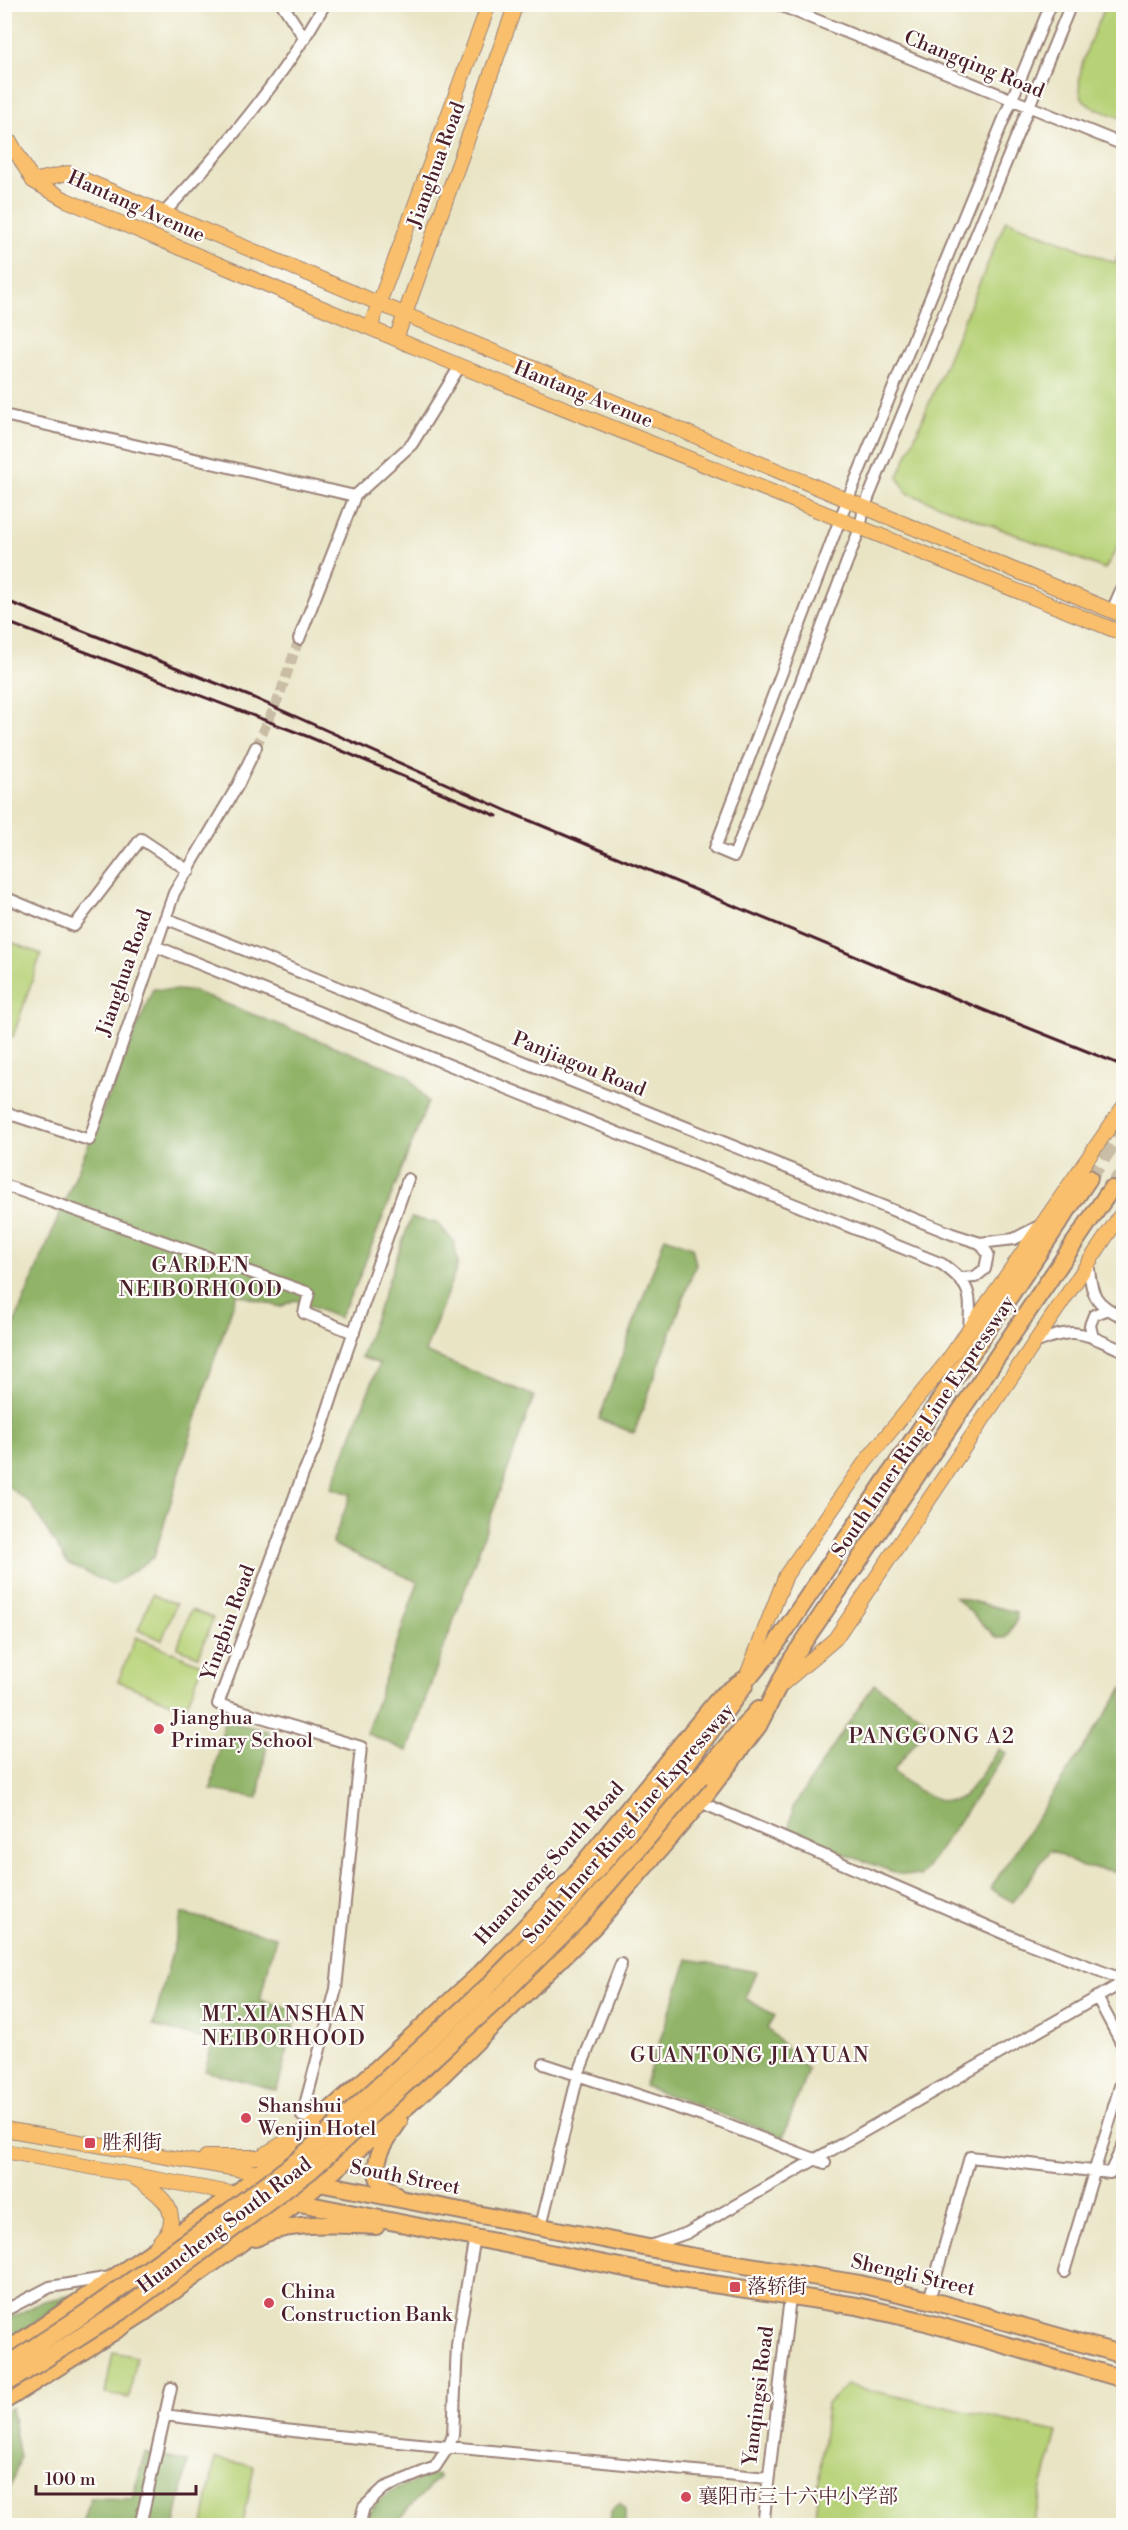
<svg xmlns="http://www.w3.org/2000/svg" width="1128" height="2530" viewBox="0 0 1128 2530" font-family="'Libre Bodoni','Noto Serif SC',serif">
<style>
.green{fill:#b6d176;stroke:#807850;stroke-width:1.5}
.forest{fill:#90b367;stroke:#6d6949;stroke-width:1.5}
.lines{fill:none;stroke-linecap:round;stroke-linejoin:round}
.minor-tunnel{stroke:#c9bda5;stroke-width:10;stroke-dasharray:10 5;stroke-linecap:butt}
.highway-tunnel{stroke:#c9bda5;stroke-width:16;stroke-dasharray:16 8;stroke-linecap:butt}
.minor-casing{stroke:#9a8278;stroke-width:14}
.major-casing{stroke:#9a8278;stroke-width:16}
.highway-casing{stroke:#9a8278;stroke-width:20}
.minor{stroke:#fff;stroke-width:10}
.major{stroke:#f9bf6c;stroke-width:14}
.highway{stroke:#f9bf6c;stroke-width:16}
.rail{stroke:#4a1f2b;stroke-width:3}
.highway-bridge-casing{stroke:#9a8278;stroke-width:20;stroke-linecap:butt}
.highway-bridge{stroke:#f9bf6c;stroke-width:16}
.poi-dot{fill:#d1495b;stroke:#fdfcf7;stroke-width:2}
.labels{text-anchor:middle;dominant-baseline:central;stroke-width:4.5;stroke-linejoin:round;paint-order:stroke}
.street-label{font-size:20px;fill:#4a1f2b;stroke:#fdfcf7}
.poi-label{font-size:20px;fill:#4a1f2b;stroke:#fdfcf7;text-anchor:start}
.neighbourhood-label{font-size:21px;letter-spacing:1.5px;fill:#4a1f2b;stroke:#fdfcf7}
</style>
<rect width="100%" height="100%" fill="#fdfcf7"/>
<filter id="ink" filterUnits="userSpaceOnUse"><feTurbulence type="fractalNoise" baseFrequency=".0167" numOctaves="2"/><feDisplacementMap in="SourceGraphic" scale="12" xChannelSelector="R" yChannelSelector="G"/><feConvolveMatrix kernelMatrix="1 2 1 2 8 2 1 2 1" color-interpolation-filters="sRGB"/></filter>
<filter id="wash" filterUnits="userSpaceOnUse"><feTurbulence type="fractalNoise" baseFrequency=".008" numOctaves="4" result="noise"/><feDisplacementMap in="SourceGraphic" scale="24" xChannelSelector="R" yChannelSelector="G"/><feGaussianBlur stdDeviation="1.35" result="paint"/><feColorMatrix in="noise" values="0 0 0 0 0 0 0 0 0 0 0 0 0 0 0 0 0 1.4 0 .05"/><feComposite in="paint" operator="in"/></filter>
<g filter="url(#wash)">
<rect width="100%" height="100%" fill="#e9e4c4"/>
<path class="green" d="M1106,5H1123V119C1113,114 1092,110 1085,102C1067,81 1097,27 1106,5Z
M1006,220L1115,263L1123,243V538L1105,569L907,493L898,477Z
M5,940L41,954L13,1037L5,1034Z
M152,1595L176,1604L162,1640L138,1630Z
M191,1610L213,1618L199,1656L177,1648Z
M136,1637L203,1665L185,1709L118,1681Z
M113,2352L137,2357L129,2398L105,2394Z
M846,2385L1057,2432L1032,2525H814L827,2404Z
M215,2459L254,2466L243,2525H203Z"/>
<path class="forest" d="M153,989L193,991L408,1075L428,1102L357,1283L339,1318L295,1300L280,1307L237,1294L213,1363L154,1557L112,1585L67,1563L31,1504L5,1484L4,1348Z
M411,1218L437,1223L454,1242L458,1264L425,1352L534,1396L407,1751L366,1733L418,1582L332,1544L351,1494L331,1488L379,1364L361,1357Z
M665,1237L692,1247L696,1264L634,1433L599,1419Z
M955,1597L1016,1612L1017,1619L1006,1638H997Z
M874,1684L930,1723L893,1771C905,1783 945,1812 962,1797C975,1787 988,1763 999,1749L1006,1753L921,1876L899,1874L798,1837L789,1828L793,1807Z
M1123,1688L1124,1741L1121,1745L1124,1746L1123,1872L1082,1867L1050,1850L1013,1902L990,1889Z
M224,1721L269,1731L258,1798L211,1790Z
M182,1913L276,1937L260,2000L298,2010L277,2090L205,2071L213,2041L153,2026Z
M688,1959L756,1972L745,1998L775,2016L767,2028L808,2070L783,2137L644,2086Z
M74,2295L32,2325L5,2340V2321L44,2301Z
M11,2407L20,2458L7,2498L4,2497L5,2412Z
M145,2453L188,2462L175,2525L82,2526L91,2498L132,2499Z
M436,2474L439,2477L393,2525H365C375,2491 406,2485 436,2474Z
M619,2504L625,2510V2525H610L611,2511Z"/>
</g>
<g filter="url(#ink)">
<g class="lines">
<path class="minor-tunnel" d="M256,747L279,697L299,639"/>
<path class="highway-tunnel" d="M1089,1178L1124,1127
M1111,1189L1124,1171"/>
<defs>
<path id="minor" d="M282,4L305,39
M777,4L1124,145
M1051,4L847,501L715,848L734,856L860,528L864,508L1071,4
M163,214C223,150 281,81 325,4
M4,415L355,496
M1112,611L1124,583
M299,639L355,496L412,444L460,366
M4,897L74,926L141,839L189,871
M165,918L952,1234L980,1243L1014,1239L1041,1225
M155,946L942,1264C972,1286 971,1293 969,1329
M4,1112L89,1140L174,893L238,785L256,747
M4,1185L309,1293L304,1313L354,1333
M1088,1262C1092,1293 1092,1304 1124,1317
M961,1278L975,1277L985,1269L988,1254L980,1243
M1093,1338L1090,1325L1094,1315L1106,1310
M1033,1344C1077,1325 1082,1333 1124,1351
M700,1802L1022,1941L1124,1980
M1097,1997L1124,2048
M544,2064L714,2120L825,2163
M320,2120L302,2116L336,1989L361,1747L218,1704L303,1474L317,1443L347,1351L408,1179
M541,2226L578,2075L621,1964
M650,2246L687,2233L1124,1982
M1064,2272L1124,2073
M929,2300L970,2157L1110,2173L1124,2143
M4,2311L50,2287L111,2277
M164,2415L317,2434L767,2478
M140,2526L171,2388
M359,2526L364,2507L384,2488L435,2467L449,2446L453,2435L457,2345L475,2236
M763,2526L793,2272"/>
<path id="major" d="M4,139L11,143L33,181L66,200L460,366L1124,634
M33,181L68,173L1124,616
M370,328L489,4
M396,339L516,4
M746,1678L786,1575L866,1461L946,1363L1124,1106
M779,1687L835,1639L1124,1210
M4,2129L260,2173
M4,2151L236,2194
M206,2157H260L290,2139
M134,2177C151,2189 179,2204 169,2229C167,2234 160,2240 157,2245"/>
<path id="highway" d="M685,1766L745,1684
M700,1777L758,1710
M314,2182L689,2256L860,2284L929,2300L1124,2355
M396,2196C392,2192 384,2188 381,2183C368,2163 388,2137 399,2121
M290,2201L680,2279L857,2306L922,2321L1124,2379
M256,2238C284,2221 343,2224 376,2226
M4,2353L236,2194L370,2075L481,1973L570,1880L720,1697L752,1674L774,1647L1089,1178
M4,2401L143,2313L298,2202L439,2078L595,1925L700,1802L758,1726L792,1659L1111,1189"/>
</defs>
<use href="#minor" class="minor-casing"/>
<use href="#major" class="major-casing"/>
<use href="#highway" class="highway-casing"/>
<use href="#minor" class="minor"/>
<use href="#major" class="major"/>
<use href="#highway" class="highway"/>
<path class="rail" d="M4,600L254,698L514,814L986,1011L1124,1066
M4,621L309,737L497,816"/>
<defs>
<path id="highway-bridge" d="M4,2367L86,2313L230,2211L298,2160L486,1988L563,1910L685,1766
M4,2385L126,2308L310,2171L498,1999L576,1921L700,1777"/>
</defs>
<use href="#highway-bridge" class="highway-bridge-casing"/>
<use href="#highway-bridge" class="highway-bridge"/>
</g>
</g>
<g class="poi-dot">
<circle cx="159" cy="1729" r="6"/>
<circle cx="246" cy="2118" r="6"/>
<rect x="84" y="2137" width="12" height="12" rx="3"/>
<rect x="729" y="2281" width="12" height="12" rx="3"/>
<circle cx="269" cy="2303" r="6"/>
<circle cx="686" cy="2497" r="6"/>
</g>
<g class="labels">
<g class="street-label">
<text transform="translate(974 65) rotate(22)">Changqing Road</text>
<text transform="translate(437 165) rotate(-70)">Jianghua Road</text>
<text transform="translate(136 207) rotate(24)">Hantang Avenue</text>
<text transform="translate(583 395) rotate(22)">Hantang Avenue</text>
<text transform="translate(125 973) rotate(-71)">Jianghua Road</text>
<text transform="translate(579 1065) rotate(22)">Panjiagou Road</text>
<text transform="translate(924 1427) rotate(-56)">South Inner Ring Line Expressway</text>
<text transform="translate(229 1623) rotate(-70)">Yingbin Road</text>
<text transform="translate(629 1824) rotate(-49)">South Inner Ring Line Expressway</text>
<text transform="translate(550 1864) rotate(-48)">Huancheng South Road</text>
<text transform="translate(405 2178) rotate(11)">South Street</text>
<text transform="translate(225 2226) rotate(-37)">Huancheng South Road</text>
<text transform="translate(913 2276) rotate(13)">Shengli Street</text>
<text transform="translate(759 2396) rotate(-83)">Yanqingsi Road</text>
</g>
<g class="poi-label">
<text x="171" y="1718">Jianghua<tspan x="171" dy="23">Primary School</tspan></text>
<text x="258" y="2106">Shanshui<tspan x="258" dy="23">Wenjin Hotel</tspan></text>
<text x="102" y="2143">胜利街</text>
<text x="747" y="2287">落轿街</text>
<text x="281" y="2292">China<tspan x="281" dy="23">Construction Bank</tspan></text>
<text x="698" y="2497">襄阳市三十六中小学部</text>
</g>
<g class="neighbourhood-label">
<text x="201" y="1266">GARDEN<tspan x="201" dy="24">NEIBORHOOD</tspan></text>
<text x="932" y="1737">PANGGONG A2</text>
<text x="284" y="2015">MT.XIANSHAN<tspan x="284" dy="24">NEIBORHOOD</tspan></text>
<text x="750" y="2056">GUANTONG JIAYUAN</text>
</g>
</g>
<rect width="1128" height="2530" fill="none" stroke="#fdfcf7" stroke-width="24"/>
<path d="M36 2485v9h160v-9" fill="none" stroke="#4a1f2b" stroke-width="3"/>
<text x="45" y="2485" font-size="18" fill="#4a1f2b" stroke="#fdfcf7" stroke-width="4.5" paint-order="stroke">100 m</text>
</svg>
